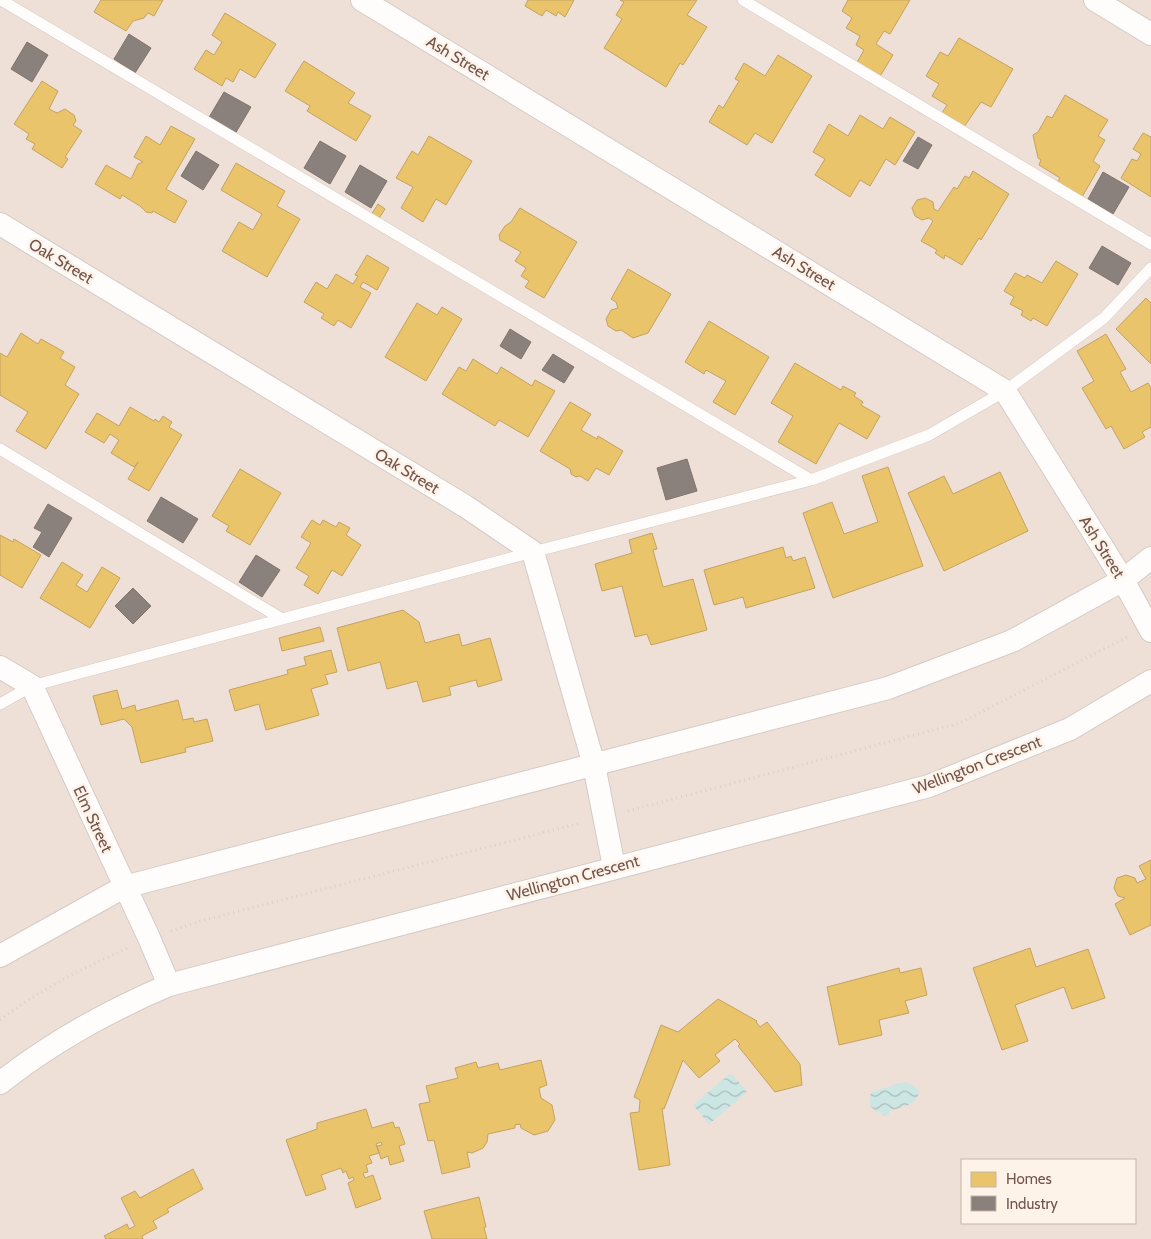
<svg xmlns="http://www.w3.org/2000/svg" width="1151" height="1239" viewBox="0 0 1151 1239" font-family="Cabin,sans-serif">
<style>
.residential{fill:#eee0d7;fill-rule:evenodd}
.water{fill:url(#water-waves)}
.homes{fill:#e9c46a;stroke:#c5a261}
.industry{fill:#8a817c;stroke:#82736d}
.lines{fill:none;stroke-linecap:round;stroke-linejoin:round}
.lane-casing{stroke:#d4cac6;stroke-width:12}
.street-casing{stroke:#d4cac6;stroke-width:24}
.path{stroke:#d8cfcd;stroke-width:3;stroke-dasharray:1 4;stroke-linecap:butt}
.lane{stroke:#fefdfc;stroke-width:11}
.street{stroke:#fefdfc;stroke-width:22}
.labels{text-anchor:middle;dominant-baseline:central;stroke-width:5;stroke-linejoin:round;paint-order:stroke}
.street-label{font-size:16px;fill:#71534b;stroke:#fef3e9}
</style>
<defs>
<pattern id="water-waves" width="16" height="10" patternUnits="userSpaceOnUse" patternTransform="scale(1.25)"><rect width="16" height="10" fill="#cce6e4"/><path d="M0 5q4-4 8 0t8 0" fill="none" stroke="#aabdbb"/></pattern>
</defs>
<rect width="100%" height="100%" fill="#f5efe9"/>
<path class="residential" d="M0,0H1151V1239H0ZM962,1160H1135V1223H962Z"/>
<path class="water" d="M731,1073L747,1092L709,1124L693,1105Z
M904,1082L912,1084L919,1091C917,1106 902,1107 889,1111V1114L883,1116L882,1113C871,1112 866,1101 872,1092Z"/>
<path class="homes" d="M101,0H163L154,16L148,13L144,18L133,21L126,31L94,12Z
M528,0H574L565,17L558,12L556,16L546,10L542,16L525,6Z
M620,0H697L687,15L707,27L683,65L680,63L666,87L604,48L622,19L616,15L624,2Z
M848,0H910L890,34L884,31L876,44L893,55L879,78L856,64L864,50L856,45L860,36L846,28L852,18L842,11Z
M225,13L276,44L255,78L240,69L233,82L226,78L222,86L194,69L206,50L214,55L222,42L212,35Z
M959,38L1013,69L991,107L981,102L962,130L940,116L947,105L932,96L939,84L926,76L940,52L948,56Z
M778,55L812,76L772,143L755,133L747,145L709,122L719,105L723,108L739,81L735,79L744,63L765,76Z
M304,61L355,93L348,103L371,116L356,141L307,111L310,106L285,91Z
M42,81L58,91L49,109L57,113L65,109L74,115L76,121L73,125L82,131L65,157L68,159L62,168L32,149L35,144L26,139L29,134L14,124Z
M1065,95L1108,120L1098,136L1105,140L1093,161L1100,166L1082,197L1057,182L1060,178L1039,165L1041,160L1038,158L1033,135L1038,132L1047,116L1052,118Z
M860,115L883,129L890,117L915,132L895,165L886,159L870,186L860,180L850,197L815,175L825,159L813,152L829,124L848,136Z
M171,126L195,139L166,189L187,201L175,223L153,211L152,213L146,212L140,206L122,195L120,199L95,184L106,165L131,179L138,164L143,162L134,157L146,136L160,145Z
M1143,133L1151,137V197L1121,178L1132,159L1137,161L1141,154L1133,149Z
M429,136L472,161L446,205L436,199L423,222L401,208L413,187L396,178L412,151L418,155Z
M236,163L285,191L277,206L300,219L267,277L222,251L239,222L253,230L262,214L221,190Z
M973,171L1009,194L981,240L979,238L962,265L945,255L944,259L935,253L937,250L921,241L933,221L929,218L922,220L915,216L912,208L917,200L925,198L933,202L934,209L938,211L954,187L957,189L965,176L969,178Z
M378,204L385,209L378,220L371,215Z
M520,208L577,242L544,298L525,287L529,281L521,276L526,268L515,261L521,252L500,240L499,235L505,226L511,222Z
M367,255L389,268L377,290L363,282L360,287L371,293L351,328L338,320L334,326L321,318L324,314L304,302L316,282L327,289L336,274L353,284L358,276L355,275Z
M1056,261L1078,274L1047,326L1033,318L1031,321L1021,315L1023,311L1010,304L1014,297L1004,291L1015,273L1025,278L1027,275L1042,283Z
M628,269L671,294L648,333L633,338L621,330L616,331L608,326L606,319L611,310L618,308L616,302L611,299Z
M1146,298L1151,303V364L1116,329Z
M417,303L437,315L442,307L462,319L426,381L385,357Z
M709,321L769,357L735,415L713,402L726,381L706,370L704,374L685,362Z
M21,333L38,344L41,339L64,352L60,358L75,367L65,385L79,394L46,449L16,431L28,412L0,395V353L7,357Z
M1106,334L1126,369L1120,372L1131,392L1148,383L1151,388V427L1142,432L1145,437L1124,449L1111,426L1106,429L1082,388L1094,381L1077,351Z
M473,359L497,374L501,367L532,386L535,380L555,391L528,437L499,420L495,426L442,394L459,367L466,371Z
M795,363L841,390L843,386L856,393L854,396L863,402L861,405L880,416L867,439L839,423L816,464L778,442L793,416L771,403Z
M570,402L591,414L581,430L597,439L598,436L623,451L609,475L596,468L588,481L580,476L576,477L571,474L570,469L540,451Z
M130,407L154,421L155,419L159,422L163,416L172,422L169,427L182,435L149,491L128,479L138,462L134,467L111,453L119,440L110,434L104,443L85,432L97,413L119,426Z
M888,467L923,566L833,598L803,513L832,502L844,534L878,522L862,476Z
M240,469L281,493L250,545L226,531L229,526L212,516Z
M1000,472L1028,531L944,571L908,493L944,476L953,494Z
M312,520L320,525L323,520L336,527L339,522L350,528L346,535L361,545L342,576L332,570L318,594L304,585L309,576L296,568L311,543L301,537Z
M652,533L657,549L653,550L663,587L693,579L707,630L651,645L647,634L635,637L622,586L602,591L595,564L632,553L629,540Z
M0,535L13,542L14,539L41,555L22,588L0,575Z
M783,547L786,558L791,556L793,561L805,557L815,588L746,608L743,597L714,605L704,570Z
M62,562L83,575L76,585L87,592L102,567L120,578L90,628L40,598Z
M403,610L419,622L425,643L459,634L462,646L490,638L502,680L478,687L476,680L449,687L451,695L423,702L417,681L387,689L380,662L348,671L337,628Z
M320,627L324,641L282,651L279,638Z
M331,650L337,672L325,675L328,684L311,689L319,715L266,730L259,704L235,711L229,690L288,674L287,670L306,665L304,657Z
M117,690L122,709L135,705L136,711L178,700L183,720L193,718L194,722L207,719L213,741L185,748L186,752L141,763L132,727L124,719L101,725L93,696Z
M1151,860V925L1130,935L1115,904L1125,898L1118,896L1114,888L1117,878L1126,875L1135,878L1137,883L1146,879L1139,866Z
M1030,948L1036,967L1088,949L1105,998L1072,1009L1064,987L1015,1005L1028,1041L1002,1050L973,968Z
M899,968L900,973L921,968L927,995L905,1001L909,1013L879,1020L882,1035L839,1045L827,987Z
M718,999L757,1021L756,1022L760,1027L767,1022L800,1064L802,1085L775,1092L738,1046L740,1044L735,1039L715,1055L720,1061L699,1078L683,1060L664,1109L662,1108L670,1165L639,1170L630,1113L639,1112L640,1100L634,1097L661,1025L678,1032Z
M541,1060L547,1085L539,1088L541,1098L552,1105L555,1120L548,1131L534,1135L521,1128L520,1124L515,1125V1128L488,1134L487,1142L483,1148L472,1153L467,1152L470,1167L442,1174L434,1140L428,1141L419,1104L430,1102L426,1086L458,1078L455,1068L476,1062L478,1068L498,1063L500,1070Z
M366,1109L372,1128L393,1122L395,1128L399,1127L405,1144L399,1146L404,1161L390,1165L388,1156L381,1159L377,1146L382,1145L381,1142L376,1144L379,1153L369,1156L372,1163L366,1165L368,1172L363,1173L365,1178L373,1175L381,1199L356,1208L348,1183L354,1180L353,1177L349,1179L346,1171L343,1173L341,1168L321,1175L326,1189L306,1196L286,1140L317,1129V1123Z
M193,1169L203,1189L167,1209L169,1212L153,1221L157,1228L142,1236L143,1239H106L104,1236L127,1224L129,1229L135,1226L121,1198L135,1191L140,1198Z
M479,1197L486,1227L484,1228L487,1239H432L424,1211Z"/>
<path class="industry" d="M129,34L151,48L135,73L114,59Z
M27,42L48,55L32,82L11,69Z
M224,92L251,107L235,134L208,119Z
M918,137L932,145L918,169L903,161Z
M320,141L346,156L330,184L304,168Z
M196,151L219,165L203,190L181,176Z
M360,165L387,181L371,208L345,192Z
M1103,172L1129,187L1113,214L1088,199Z
M1102,246L1131,263L1118,285L1089,268Z
M510,329L531,342L521,359L500,346Z
M553,354L574,367L564,383L542,370Z
M687,459L697,491L666,500L657,468Z
M161,497L198,519L183,543L147,521Z
M48,504L72,518L49,557L33,547L42,532L34,528Z
M256,555L280,570L262,597L239,582Z
M133,588L151,606L133,624L115,606Z"/>
<g class="lines">
<defs>
<path id="lane" d="M1,0L811,480
M743,0L1151,244
M0,449L282,619
M0,704L32,686L65,677L533,552L811,480L929,435L1005,391L1104,318L1151,268"/>
<path id="street" d="M362,0L1005,391L1123,580L1151,631
M1095,0L1151,34
M0,224L465,506L533,552L594,765L614,867
M0,667L32,686L149,938L169,985
M0,956L124,887L888,688L1012,641L1123,580L1151,558
M0,1083C52,1042 108,1011 169,985L929,786L1070,729L1151,681"/>
</defs>
<use href="#lane" class="lane-casing"/>
<use href="#street" class="street-casing"/>
<path class="path" d="M628,811L960,723L1127,637
M171,931L200,921L581,823
M0,1020C39,990 83,968 128,948"/>
<use href="#lane" class="lane"/>
<use href="#street" class="street"/>
</g>
<g class="labels">
<g class="street-label">
<text transform="translate(458 58) rotate(31)">Ash Street</text>
<text transform="translate(61 261) rotate(31)">Oak Street</text>
<text transform="translate(804 268) rotate(31)">Ash Street</text>
<text transform="translate(407 471) rotate(31)">Oak Street</text>
<text transform="translate(1102 547) rotate(58)">Ash Street</text>
<text transform="translate(977 765) rotate(-21)">Wellington Crescent</text>
<text transform="translate(93 819) rotate(65)">Elm Street</text>
<text transform="translate(573 878) rotate(-15)">Wellington Crescent</text>
</g>
</g>
<rect x="961" y="1159" width="175" height="65" fill="#fef3e9" stroke="#c6b3aa"/>
<rect x="971" y="1172" width="25" height="15" fill="#e9c46a" stroke="#c6b3aa"/>
<text x="1006" y="1184" font-size="15" fill="#71534b">Homes</text>
<rect x="971" y="1196" width="25" height="15" fill="#8a817c" stroke="#c6b3aa"/>
<text x="1006" y="1209" font-size="15" fill="#71534b">Industry</text>
</svg>
